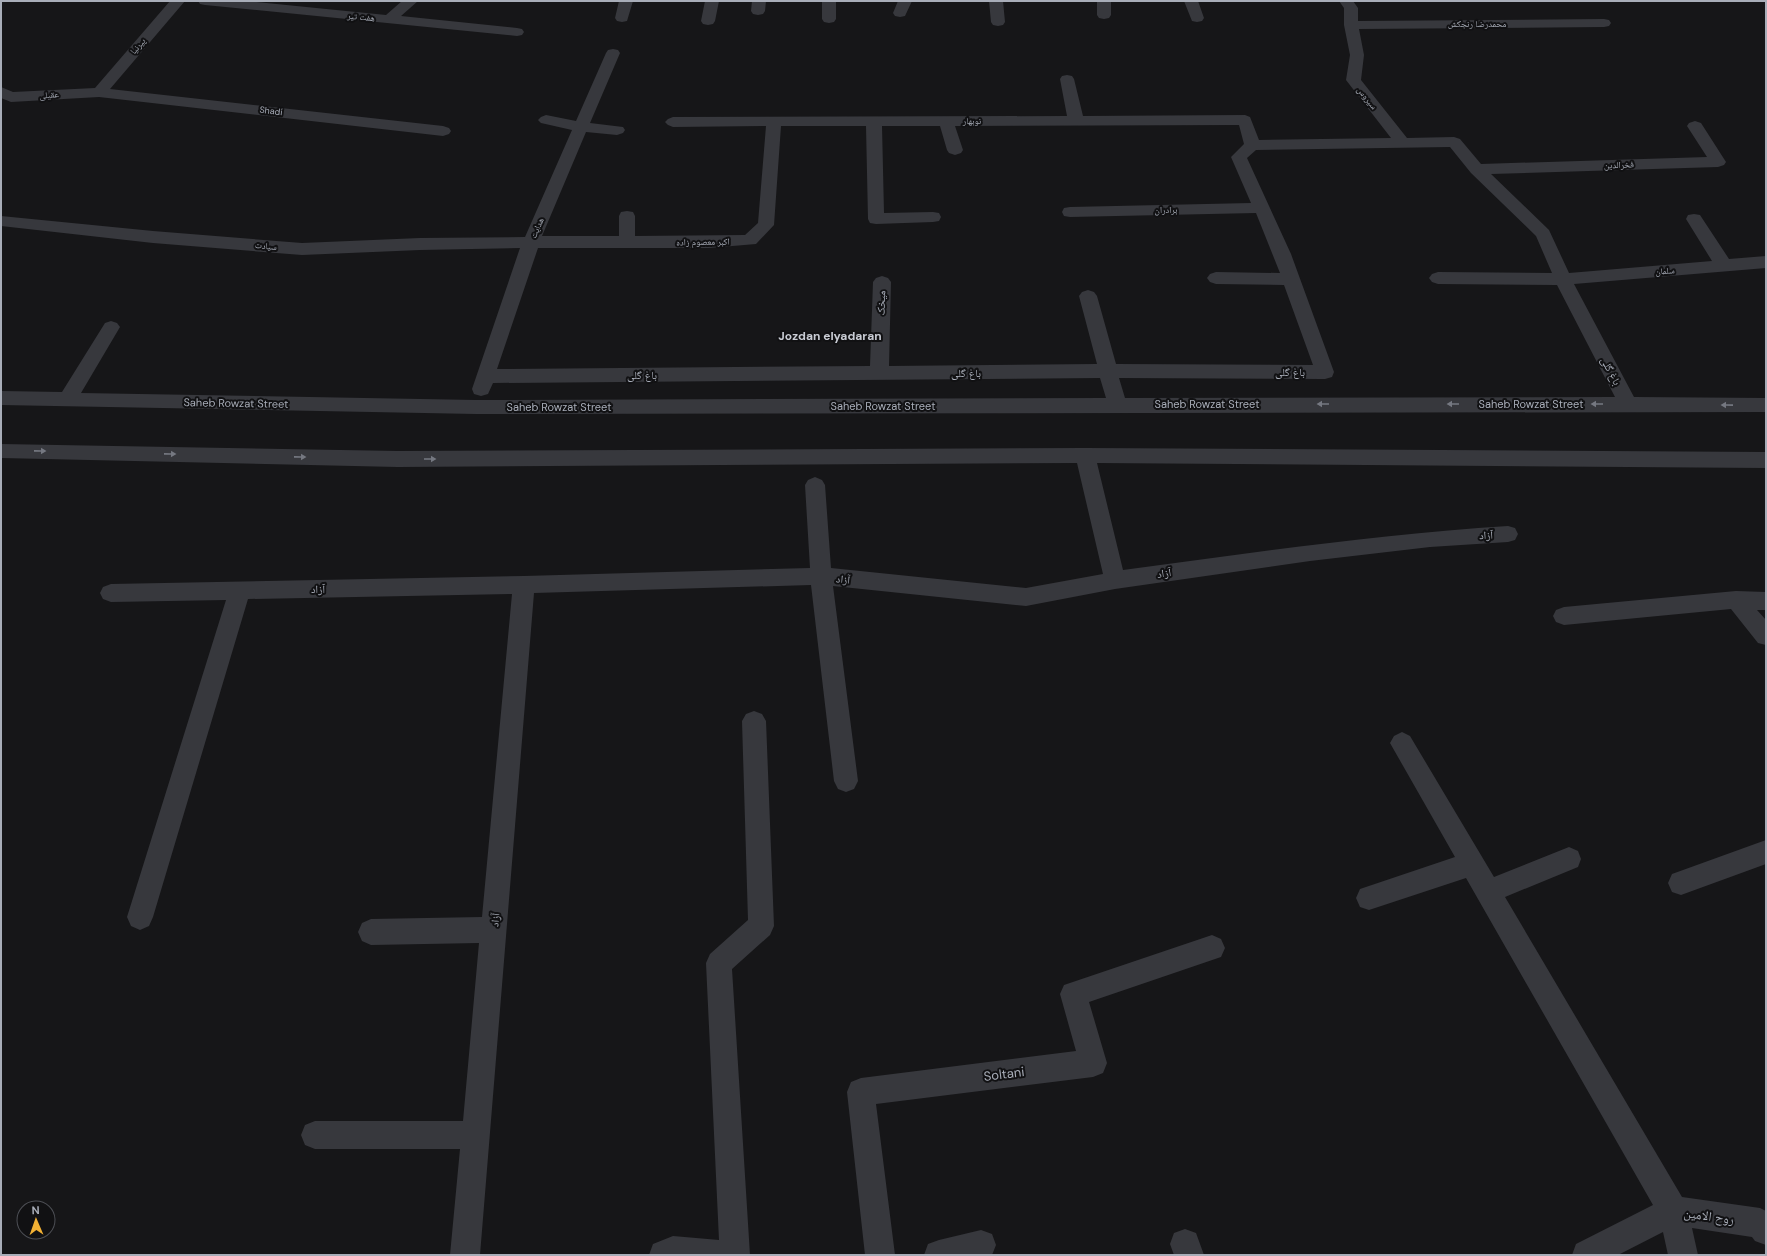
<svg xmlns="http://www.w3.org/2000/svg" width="1767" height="1256" viewBox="0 0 1767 1256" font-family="'DM Sans','Noto Naskh Arabic',sans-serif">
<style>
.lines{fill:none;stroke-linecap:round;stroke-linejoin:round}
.minor{fill:#37383d;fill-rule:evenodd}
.oneway{fill:#757881}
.labels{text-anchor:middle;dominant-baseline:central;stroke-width:4;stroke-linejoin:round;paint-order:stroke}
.far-street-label{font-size:9px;fill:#a8adb8;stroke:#111113}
.street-label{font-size:11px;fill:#a8adb8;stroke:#111113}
.neighbourhood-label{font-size:12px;font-weight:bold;fill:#c9ccd4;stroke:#111113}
.near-street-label{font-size:13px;fill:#a8adb8;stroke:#111113}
</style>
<rect width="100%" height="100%" fill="#161618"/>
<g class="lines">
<path class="minor" d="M170,1H185L110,89L443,126L449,128L451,131L449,134L443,136L99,97L11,102L1,98V87L13,92L95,88Z
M198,1H247L386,15L402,1H418L401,16L517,28L522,29L524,32L522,35L517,36L205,5L200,4Z
M619,1H633L627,21L622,22L617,21L615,18Z
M705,1H719L715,21L713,24L708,25L703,24L701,21Z
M752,1H766L765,11L763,14L758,15L753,14L751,11Z
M822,1H836V19L834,22L829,23L824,22L822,19Z
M898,1H912L905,16L900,17L895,16L893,13Z
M989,1H1003L1005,22L1003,25L998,26L993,25L991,22Z
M1097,1H1111V15L1109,18L1104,19L1099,18L1097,15Z
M1184,1H1198L1204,18L1202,21L1197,22L1192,21Z
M1339,1H1353L1358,8V21L1604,19L1609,20L1611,23L1609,26L1604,27L1359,29L1364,55L1361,80L1407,138L1454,137L1460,139L1481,164L1707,157L1687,126L1689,123L1695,121L1701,123L1726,162L1724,165L1718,167L1491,174L1549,230L1569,273L1712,261L1686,219L1688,215L1694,214L1700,215L1729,259L1766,256V268L1574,284L1634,397L1766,398V412L476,414L1,405V391L62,392L105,323L111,321L117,323L120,327L81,393L476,400L1106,398L1100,378L493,383L488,394L481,396L474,394L472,389L520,248L420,250L302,255L153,243L1,226V216L153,231L302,243L420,238L525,237L572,130L541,123L538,120L541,117L546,115L576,121L606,53L608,50L613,49L618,50L620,53L590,123L623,127L625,130L623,133L617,135L586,132L542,236H619V216L621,212L627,211L633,212L635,216V236L745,235L758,223L766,126L673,127L668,125L665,122L668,119L673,117L1067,116L1060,79L1062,76L1067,75L1072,76L1074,79L1083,116L1245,115L1250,117L1259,140L1391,138L1346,80L1350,55L1344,25V8ZM1239,125L1244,144L1231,157L1251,203L1070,207L1064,208L1062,212L1064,216L1070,217L1256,213L1280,273L1216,272L1210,274L1207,278L1210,282L1216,284L1284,285L1313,365L1116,364L1097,296L1094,292L1088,290L1082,292L1079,296L1097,364L889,366L891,282L888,278L882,276L876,278L873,282L870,366L497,369L538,248H709L756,244L774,225L781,126H866L868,219L870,223L876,224L933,222L939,221L941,217L939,213L933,212L884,213L882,126H940L947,150L949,153L955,155L961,153L963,150L955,126ZM1450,147L1471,173L1536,236L1552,273L1438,272L1432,274L1429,278L1432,282L1438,284L1557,285L1615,397L1125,398L1119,378L1325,379L1332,377L1334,372L1291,254L1247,158L1256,150Z
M1,444L398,451L1085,448L1766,452V468L1097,463L1123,570C1251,553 1379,534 1508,526L1515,528L1518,534L1515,540L1508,542L1430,547L1310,561L1115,589L1026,606L833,586L858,781L854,789L846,792L838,789L834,781L811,585L534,593L480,1255H450L460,1149H315L305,1145L301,1135L305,1125L315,1121H463L479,943L371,945L362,941L358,932L362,923L371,919L482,917L512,594L248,599L153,917L149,926L140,930L131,926L127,917L226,600L111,602L103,599L100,593L103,587L111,584L524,576L810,568L805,485L808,480L815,477L822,480L825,485L831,568L1026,588L1103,574L1077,463L398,467L1,458Z
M1736,591L1766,592V610H1757L1766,620V645L1758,643L1731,609L1564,625L1556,622L1553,616L1556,610L1564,607Z
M754,711L762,714L766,721L774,926L770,935L732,969L750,1255H649L653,1244L673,1236L719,1240L706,963L710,954L748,920L742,721L746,714Z
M1402,732L1410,736L1494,877L1569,847L1578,851L1581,859L1578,867L1505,897L1682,1197L1760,1208L1766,1211V1245L1755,1241L1752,1237L1692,1228L1698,1255H1668L1663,1232L1618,1255H1572L1576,1244L1653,1205L1466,878L1369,910L1360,907L1356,898L1360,889L1455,857L1390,743L1394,736Z
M1766,840V864L1681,895L1672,892L1668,883L1672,874Z
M1212,935L1221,939L1225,948L1221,957L1089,1002L1107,1063L1103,1073L1093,1077L876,1104L895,1255H865L847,1092L851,1082L861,1078L1076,1051L1060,994L1064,985Z
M1185,1229L1196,1233L1204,1255H1174L1170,1244L1174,1233Z
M981,1230L992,1234L996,1245L992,1255H924L928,1244L939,1240Z"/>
</g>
<defs><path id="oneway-solid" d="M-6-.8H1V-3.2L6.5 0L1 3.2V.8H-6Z"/></defs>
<g class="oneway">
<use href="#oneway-solid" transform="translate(1323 404) rotate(180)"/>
<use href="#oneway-solid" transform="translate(1453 404) rotate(180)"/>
<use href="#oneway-solid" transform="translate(1597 404) rotate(180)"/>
<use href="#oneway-solid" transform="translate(1727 405) rotate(-179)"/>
<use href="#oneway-solid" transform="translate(40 451) rotate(1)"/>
<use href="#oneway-solid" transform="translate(170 454) rotate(1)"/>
<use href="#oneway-solid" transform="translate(300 457) rotate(1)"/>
<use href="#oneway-solid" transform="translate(430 459)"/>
</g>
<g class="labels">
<g class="far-street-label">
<text transform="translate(361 17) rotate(6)">هفت تیر</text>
<text x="1477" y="24">محمدرضا رنجکش</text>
<text transform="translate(138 46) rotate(-49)">پیرنیا</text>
<text transform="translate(49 95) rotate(-4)">عقیلی</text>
<text transform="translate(1367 98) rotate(51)">سیروس</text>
<text transform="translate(271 111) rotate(7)">Shadi</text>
<text x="972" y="121">نوبهار</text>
<text transform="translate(1619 165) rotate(-2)">فخرالدین</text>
<text transform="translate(1166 210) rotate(-1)">برادران</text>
<text transform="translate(537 228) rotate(-67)">هدایت</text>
<text transform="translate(703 242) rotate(-1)">اکبر معصوم زاده</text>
<text transform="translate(266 246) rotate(5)">سیادت</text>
<text transform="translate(1665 271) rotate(-5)">سلمان</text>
</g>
<g class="street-label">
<text transform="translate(881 303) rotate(-88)">میخک</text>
<text transform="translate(1611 371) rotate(62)">باغ گلی</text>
<text x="1290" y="372">باغ گلی</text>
<text x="966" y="373">باغ گلی</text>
<text x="642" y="375">باغ گلی</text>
<text transform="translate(236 403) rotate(1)">Saheb Rowzat Street</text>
<text x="1207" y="404">Saheb Rowzat Street</text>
<text x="1531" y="404">Saheb Rowzat Street</text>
<text x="883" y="406">Saheb Rowzat Street</text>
<text x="559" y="407">Saheb Rowzat Street</text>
<text transform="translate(1486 535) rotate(-3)">آزاد</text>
<text transform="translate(1164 573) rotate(-8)">آزاد</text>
<text transform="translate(843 579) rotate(6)">آزاد</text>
<text transform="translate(318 589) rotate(-1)">آزاد</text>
<text transform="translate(495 920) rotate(-85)">آزاد</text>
</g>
<g class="neighbourhood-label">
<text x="830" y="336">Jozdan elyadaran</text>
</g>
<g class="near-street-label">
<text transform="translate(1004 1074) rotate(-7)">Soltani</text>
<text transform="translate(1709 1216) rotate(8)">روح الامین</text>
</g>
</g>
<rect width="1767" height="1256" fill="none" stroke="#a8adb8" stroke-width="4"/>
<g transform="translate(36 1220) rotate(358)"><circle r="19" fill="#111113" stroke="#4d4f55"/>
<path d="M0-3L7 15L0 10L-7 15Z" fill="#f2b134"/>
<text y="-6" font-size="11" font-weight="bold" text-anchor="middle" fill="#a8adb8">N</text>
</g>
</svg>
